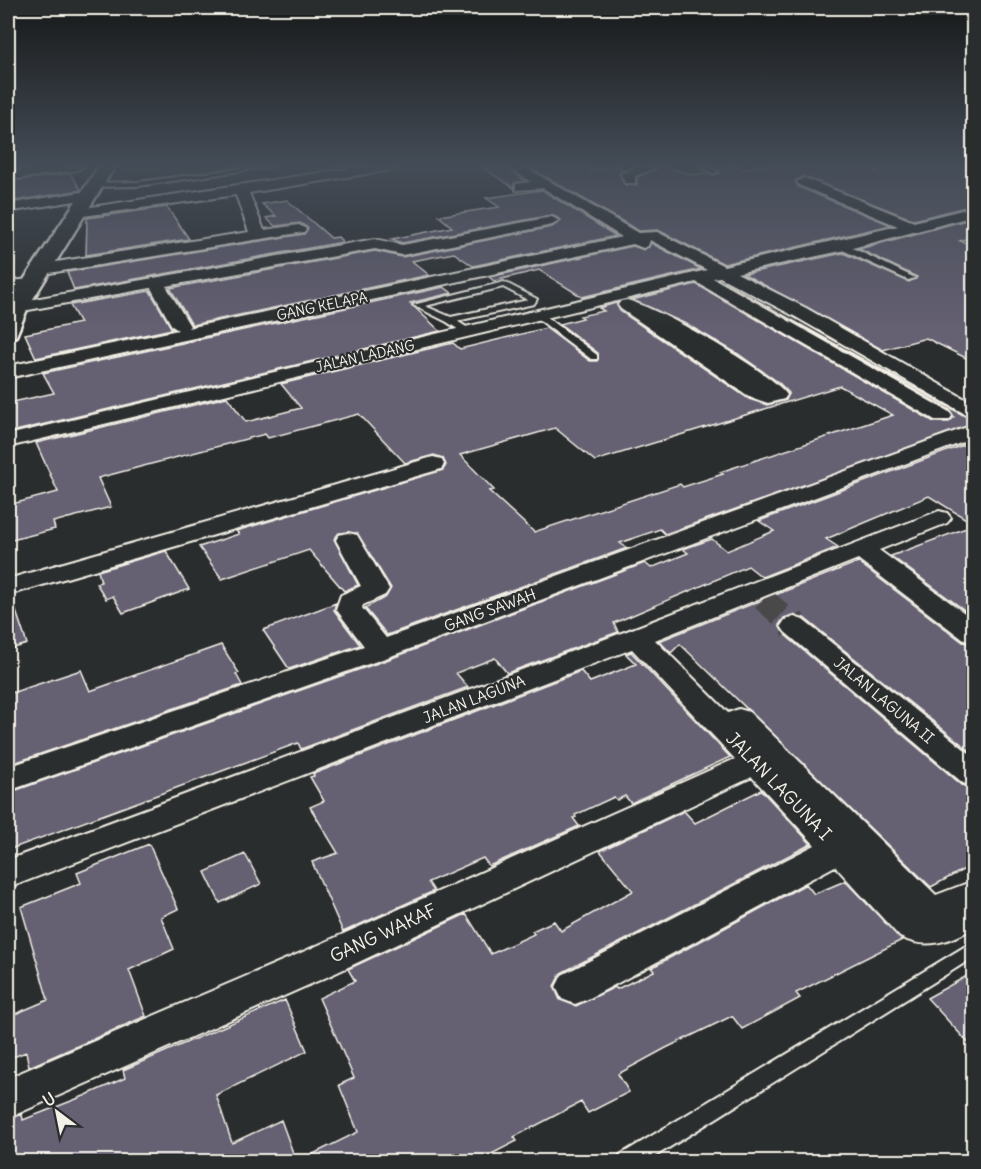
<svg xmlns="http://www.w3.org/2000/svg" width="981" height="1169" viewBox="0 0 981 1169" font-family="Delius,sans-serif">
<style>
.building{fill:#656072;stroke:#f4f1e8;stroke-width:1.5;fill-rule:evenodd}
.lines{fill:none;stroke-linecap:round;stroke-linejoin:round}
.minor-tunnel-far1{stroke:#484a4a;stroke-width:24;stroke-dasharray:24 12;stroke-linecap:butt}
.minor-tunnel{stroke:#484a4a;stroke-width:30;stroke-dasharray:30 15;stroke-linecap:butt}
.service-casing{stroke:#f4f1e8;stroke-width:4}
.minor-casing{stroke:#f4f1e8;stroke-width:4}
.primary-casing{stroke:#f4f1e8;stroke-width:5}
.service{fill:#2a2d2e;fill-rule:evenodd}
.minor{fill:#2a2d2e;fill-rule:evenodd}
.primary{fill:#2a2d2e;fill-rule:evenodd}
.labels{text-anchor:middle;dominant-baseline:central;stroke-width:4.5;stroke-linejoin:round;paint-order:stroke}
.far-street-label{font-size:14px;fill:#f4f1e8;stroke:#2a2d2e}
.street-label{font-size:15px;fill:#f4f1e8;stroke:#2a2d2e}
.near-street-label{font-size:18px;fill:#f4f1e8;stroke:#2a2d2e}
</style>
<rect width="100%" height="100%" fill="#2a2d2e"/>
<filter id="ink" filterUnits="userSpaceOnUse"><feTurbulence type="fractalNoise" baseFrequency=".0167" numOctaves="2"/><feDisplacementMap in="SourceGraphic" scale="12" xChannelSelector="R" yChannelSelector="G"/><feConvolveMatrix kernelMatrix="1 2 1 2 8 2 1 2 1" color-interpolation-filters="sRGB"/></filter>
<g filter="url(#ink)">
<path class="building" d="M480,166H505L525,181L514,183V188Z
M527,166H589L590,170L618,166L625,170L619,173L625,185H637V177L664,166L693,175L707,172L713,175L720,173L719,170L737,166L743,169L755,166H857L876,172L888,166H974V205L914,220L803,176L795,181L798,187L891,225L724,264L658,230L639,231Z
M70,173L81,190L8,202V182Z
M542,190L616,236L473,266L454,253L412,261L429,275L192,325L170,288L375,251L402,257L552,227L561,220L552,215L402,243L392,239L452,227L439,216L499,207L486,198Z
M287,200L331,238L338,237L343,242L74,290L67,272L304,234L308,228L300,223L275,226L266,218L276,216L262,204Z
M167,207L189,239L86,255L87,218Z
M974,218V236L960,241L974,245V362L926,338L883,350L744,274L843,253L909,282L917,277L859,249Z
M651,243L701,269L582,297L539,270L494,281L489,277L633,246L644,250Z
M724,282L974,421V425L665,534L660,529L620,543L627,548L387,635L365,608L386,597L391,588L357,533H339L334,539L358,585L344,591L309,550L222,579L199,547L239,534L236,531L443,470L446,465L443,458L434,455L405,463L359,414L268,438L265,434L98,478L111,507L53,522L55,529L8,541V505L58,492L36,443L227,397L246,422L301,408L281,384L453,343L460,349L546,328L590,361H597L598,353L560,324L583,318L580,316L604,311L599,308L616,303L620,311L749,399L767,405L786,400L789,393L778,382L738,354L688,325L632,300L696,284L934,422H949L954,417L950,410ZM840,386L893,415L720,472L723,474L683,487L680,484L534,532L489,491L494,490L460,455L555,428L595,461Z
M444,287L452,293L410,303L440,331L11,432L8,403L54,393L43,373Z
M150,291L172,329L36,358L25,334L80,323L70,305Z
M974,441V524L929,496L826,539L838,547L762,577L748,566L614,623L618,632L507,673L495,658L456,673L468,687L301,749L298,743L8,850V793L392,658L645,563L651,568L688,553L683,549L712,539L727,551L774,531L759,521Z
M974,525V617L891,556Z
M166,551L189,589L123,613L113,596L106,599L96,583L101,582L98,571Z
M858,562L963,642L974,645V754L804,618L793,615L784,618L779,625L784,634L962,785L974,789V864L931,887L680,644L671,653L659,641Z
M11,596L27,644L8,650V597Z
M336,603L334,610L360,645L289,669L263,630Z
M221,645L239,673L236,674L242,685L8,765V694L81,670L90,691Z
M631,652L730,757L631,803L625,796L617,800L614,797L575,815L576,817L573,818L579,826L489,866L483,858L428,882L434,891L343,932L312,862L338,853L310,807L324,801L310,777L314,776L313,774L581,671L590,682L636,664L626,654Z
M761,790L811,844L561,973L554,986L560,1000L576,1006L615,987L617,989L654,971L651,968L806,884L814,894L845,881L902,940L796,993L800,998L742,1029L732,1016L666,1048L618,1074L629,1092L588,1113L581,1102L514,1137L517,1141L478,1161H299L358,1132L339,1085L354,1078L319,998L355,981L348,969L466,914L491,954L534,934L532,931L554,921L561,931L633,891L600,851L684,811L695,823Z
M149,844L178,909L161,917L174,949L129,970L146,1016L29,1067L26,1052L8,1059V1017L48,1000L21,907L81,883L77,873Z
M245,854L261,884L220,903L205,872Z
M974,972V1049L927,998Z
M285,1000L307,1051L216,1095L232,1143L281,1120L296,1161H8V1120L22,1114L23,1120L84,1096L125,1078L123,1070Z"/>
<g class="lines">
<path class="minor-tunnel-far1" d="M763,599L793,625"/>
<path class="minor-tunnel" d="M791,623L794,626"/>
<defs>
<path id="service" d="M258,166H275L138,186L94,187L91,185L94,183L138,182Z
M699,166H707L718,172L713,173Z
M838,244H844L915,278L908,280L838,248Z
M504,282L537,299L534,304L457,321L471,330V334H465L447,322L413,305ZM503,287L528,300L451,317L425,306Z
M537,314H543L597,355V359H591L537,318Z
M974,941V957L646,1162H617L620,1155Z"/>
<path id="minor" d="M50,166H84L77,170L8,180V172Z
M365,166H397L390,170L249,193L264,230L299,225L306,229L304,232L43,274L35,269L43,264L249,232L236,195L76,217L71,216L69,213L71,210Z
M507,166H523L638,233L657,232L724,266L898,226L799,185L797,182L804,178L914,222L974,207V216L841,251L737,273L806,308L974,404V419L794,316L720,277L713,278L949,412L952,416L949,420H935L696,282L8,447V435L707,270L650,240L648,246L643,248L633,244L8,378V366L178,330L172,326L151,288L17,312L11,311L8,307L11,303L17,302L375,239L402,245L552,217L559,221L552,225L402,255L375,249L166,286L190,326L188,328L622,237L543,188L516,190V184L531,182Z
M639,166H659L635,176V183H625L621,174Z
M869,166H884L877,170Z
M88,191L95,195L93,198L8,212V204Z
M33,279L41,284L39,288L8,291V281Z
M627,300C658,308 769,370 787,395L784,399L768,403L750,397L621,309L618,305L621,301Z
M970,426L974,427V438L391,656L8,791V767L364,646L336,609L341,595L361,586L336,540L339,535L348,533L357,535L389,589L385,595L363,605L362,608L386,638Z
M433,457L441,459L444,464L441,469L8,595V579Z
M939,511L947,513L951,518L947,523L879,550L974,620V643L964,640L858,559L655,640L728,713L739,709L749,712L936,895L965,884L974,887V928C948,942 927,950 900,937L835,866L588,999L575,1004L562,999L556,987L562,975L815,845L752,777L329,976L8,1118V1078L303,952L735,759L632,649L8,888V860L627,631Z
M794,617L803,620L974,757V787L963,783L785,632L781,626L785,620Z"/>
<path id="primary" d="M99,166H115L28,307L16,336L8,338V304Z"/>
</defs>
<use href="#service" class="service-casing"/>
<use href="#minor" class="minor-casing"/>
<use href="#primary" class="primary-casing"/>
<use href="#service" class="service"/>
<use href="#minor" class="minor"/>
<use href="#primary" class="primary"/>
</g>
</g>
<linearGradient id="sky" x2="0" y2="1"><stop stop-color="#171919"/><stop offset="0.5" stop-color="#444c57"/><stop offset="1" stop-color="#444c57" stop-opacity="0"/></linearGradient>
<rect width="981" height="330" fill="url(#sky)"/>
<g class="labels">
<g class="far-street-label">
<text transform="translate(322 306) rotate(-12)">GANG KELAPA</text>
<text transform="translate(365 356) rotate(-13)">JALAN LADANG</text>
</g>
<g class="street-label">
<text transform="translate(490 610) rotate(-20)">GANG SAWAH</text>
<text transform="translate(474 699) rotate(-21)">JALAN LAGUNA</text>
<text transform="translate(884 700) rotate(40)">JALAN LAGUNA II</text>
</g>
<g class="near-street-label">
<text transform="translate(779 786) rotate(46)">JALAN LAGUNA I</text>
<text transform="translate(383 933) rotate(-25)">GANG WAKAF</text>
</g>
</g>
<rect width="981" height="1169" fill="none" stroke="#2a2d2e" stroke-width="30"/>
<rect x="15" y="15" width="951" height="1139" fill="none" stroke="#f4f1e8" stroke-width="2" filter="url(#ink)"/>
<g transform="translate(57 1112) rotate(328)" stroke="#2a2d2e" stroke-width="4.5" paint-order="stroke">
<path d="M0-4.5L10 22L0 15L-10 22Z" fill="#f4f1e8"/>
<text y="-9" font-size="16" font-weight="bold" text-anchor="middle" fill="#f4f1e8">U</text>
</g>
</svg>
